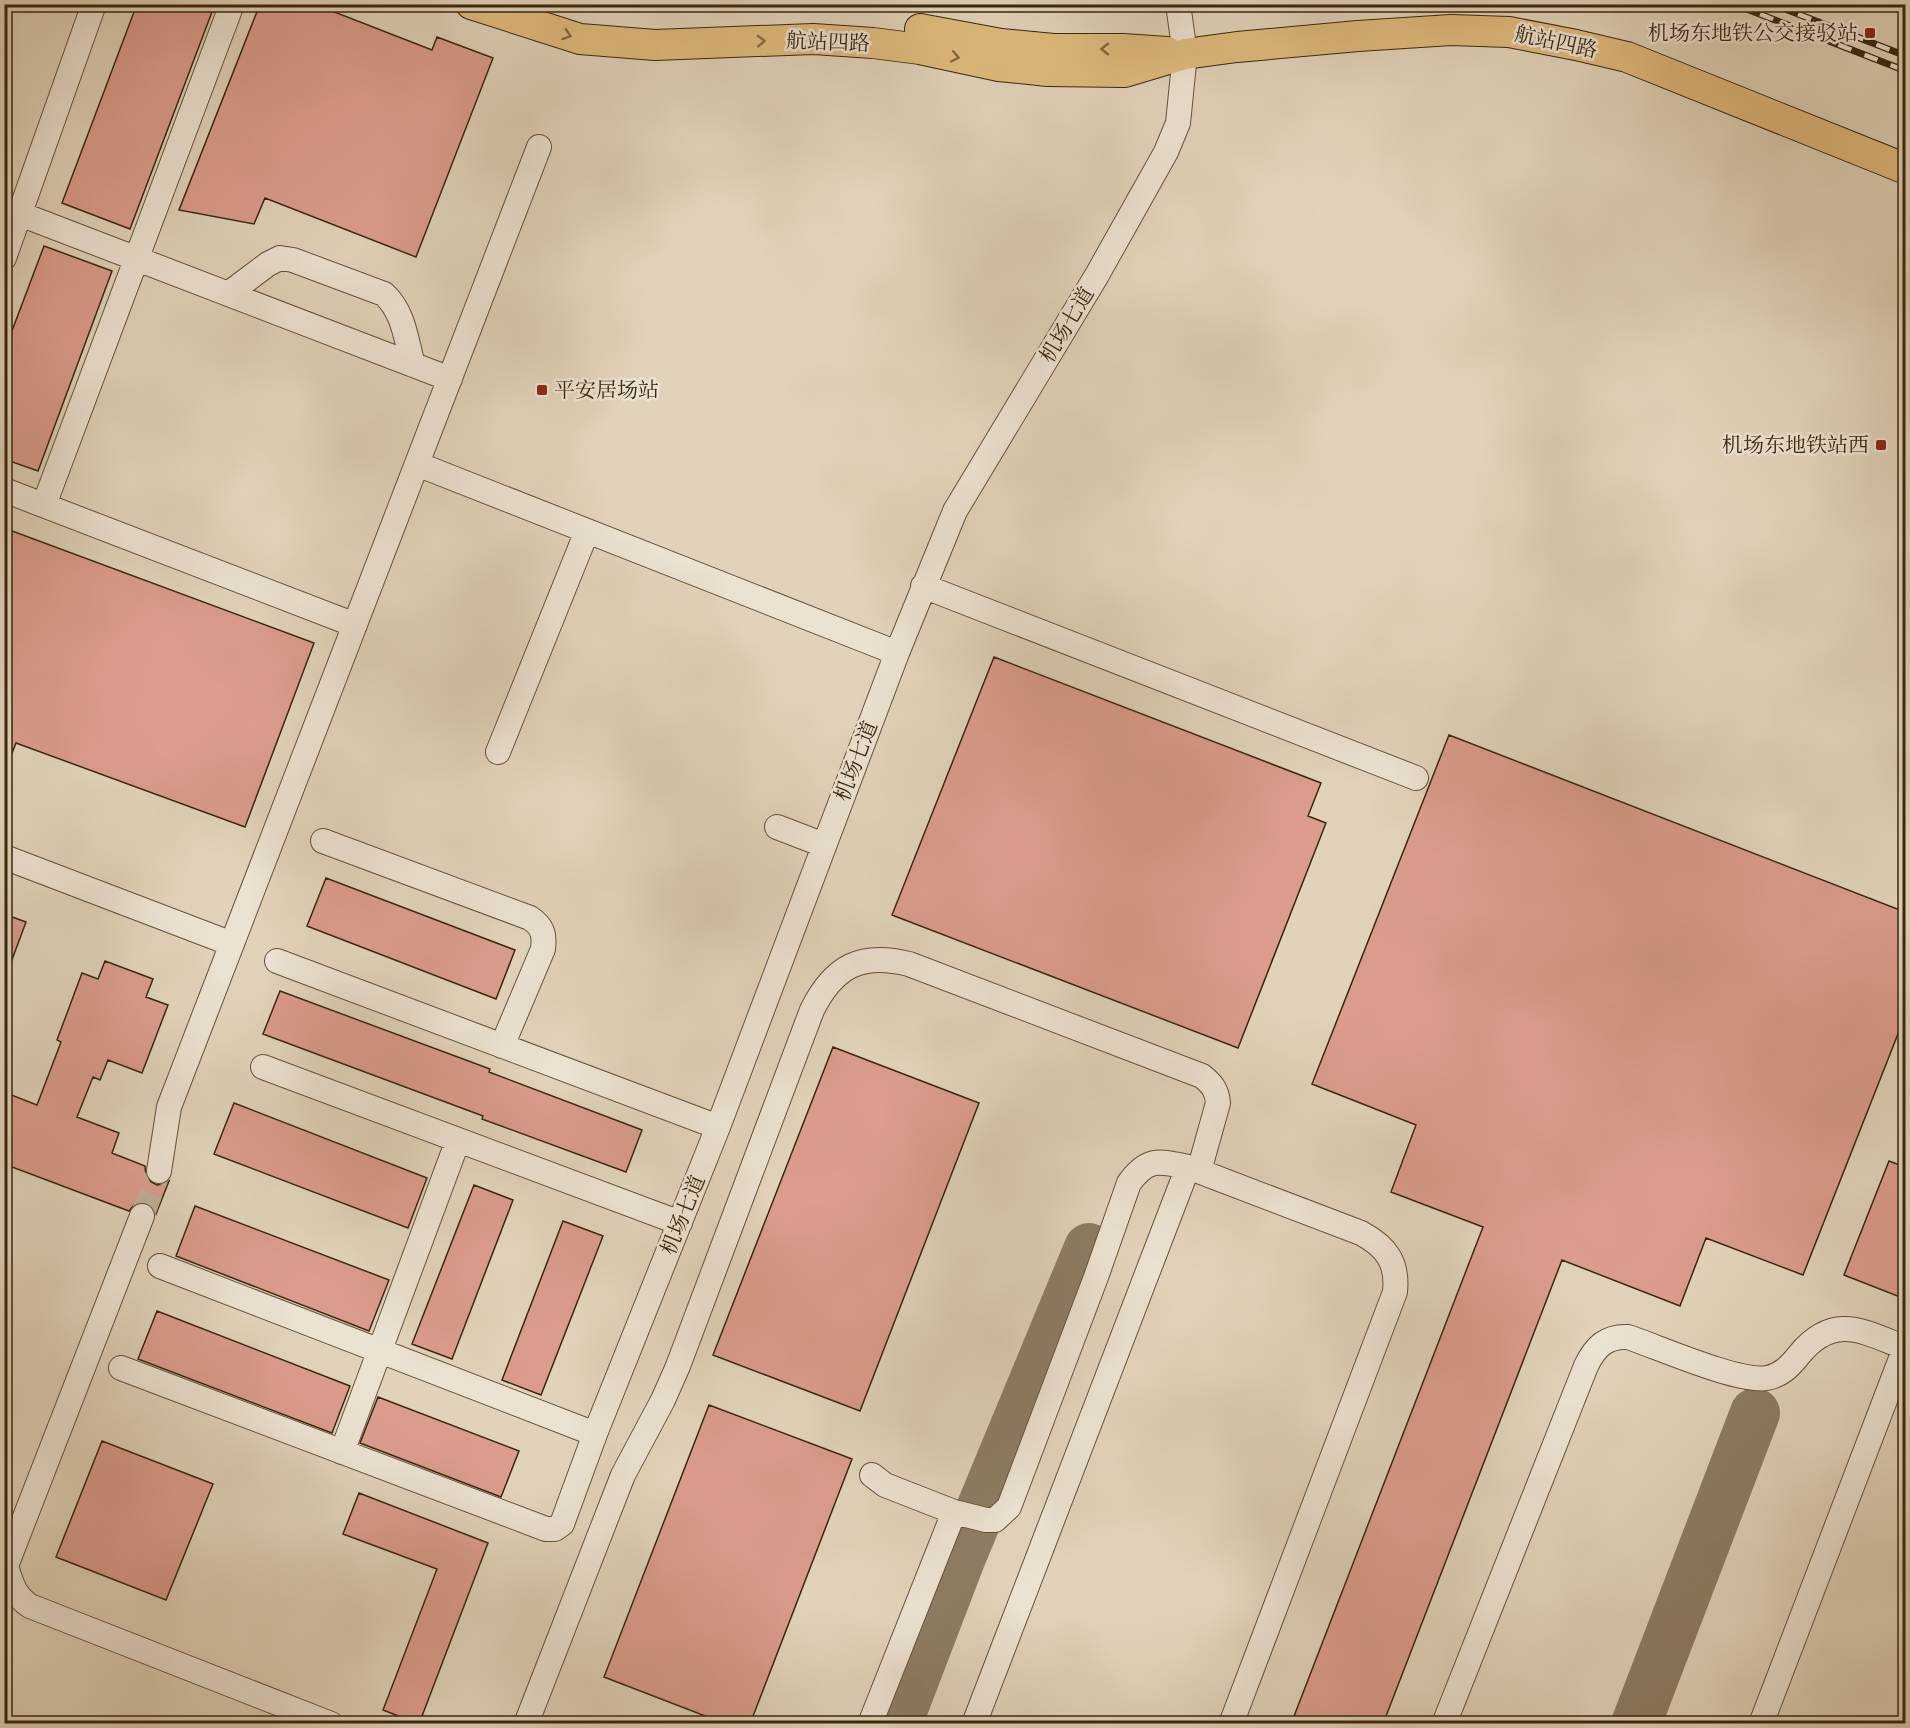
<svg xmlns="http://www.w3.org/2000/svg" width="1910" height="1728" viewBox="0 0 1910 1728" font-family="Alegreya,'Noto Serif SC',serif">
<style>
.lines{fill:none;stroke-linecap:round;stroke-linejoin:round}
.taxiway{stroke:#8d7d64;stroke-width:50}
.building{fill:#db9c8d;stroke:#39270e;stroke-width:1.5}
.minor-tunnel{stroke:#bfb198;stroke-width:24;stroke-dasharray:24 12;stroke-linecap:butt}
.minor-casing{stroke:#635239;stroke-width:26}
.major-casing{stroke:#39270e;stroke-width:32}
.minor{stroke:#ece2d2;stroke-width:24}
.major{stroke:#e0ba7d;stroke-width:30}
.rail-casing{stroke:#39270e;stroke-width:7}
.rail{stroke:#ece2d2;stroke-width:4.5;stroke-dasharray:14;stroke-linecap:butt}
.oneway{stroke:#846940}
.poi-dot{fill:#8f2418;stroke:#ece2d2;stroke-width:2}
.labels{text-anchor:middle;dominant-baseline:central;stroke-width:5;stroke-linejoin:round;paint-order:stroke}
.poi-label{font-size:21px;fill:#39270e;stroke:#ece2d2;text-anchor:end}
.street-label{font-size:21px;fill:#39270e;stroke:#ece2d2}
</style>
<rect width="100%" height="100%" fill="#e1d3ba"/>
<filter id="stains"><feTurbulence type="fractalNoise" baseFrequency=".00333" numOctaves="4"/><feColorMatrix values="0 0 0 0 .2 0 0 0 0 .09 0 0 0 0 .02 0 0 0 .5 -.17"/></filter>
<radialGradient id="worn" r=".72"><stop offset=".6" stop-color="#630" stop-opacity="0"/><stop offset="1" stop-color="#630" stop-opacity=".3"/></radialGradient>
<g class="lines">
<path class="taxiway" d="M897,1724L959,1562L1089,1248
M1636,1724L1755,1413"/>
</g>
<path class="building" d="M137,4H215L130,229L62,203Z
M260,4H314L432,50L437,37L493,58L416,257L265,198L254,224L179,210Z
M44,246L112,271L38,471L4,459V352Z
M4,528L314,643L245,827L16,743L6,768H4Z
M994,657L1321,783L1308,816L1326,823L1238,1048L892,915Z
M1449,735L1905,912V1016L1803,1275L1706,1238L1680,1306L1562,1260L1383,1724H1291L1483,1227L1391,1192L1416,1125L1312,1084Z
M326,878L515,950L496,999L307,926Z
M4,914L26,922L6,976L4,975Z
M105,961L153,979L146,997L168,1005L142,1073L108,1060L100,1080L93,1077L77,1117L119,1133L112,1153L145,1166L146,1176L151,1182L157,1185L164,1184L169,1181L156,1214L153,1207L147,1203L140,1202L134,1205L129,1211L4,1164V1092L37,1105L61,1042L57,1040L82,973L98,979Z
M280,991L490,1069L489,1072L642,1130L626,1172L482,1119L483,1116L263,1034Z
M833,1047L979,1103L860,1411L713,1355Z
M234,1103L427,1178L408,1228L214,1154Z
M1889,1161L1905,1167V1299L1844,1275Z
M474,1185L513,1200L452,1359L412,1344Z
M195,1206L389,1280L369,1331L176,1256Z
M563,1221L603,1236L541,1395L502,1380Z
M157,1311L350,1386L332,1433L138,1359Z
M378,1397L519,1451L501,1497L360,1443Z
M709,1405L852,1459L750,1724H726L604,1677Z
M102,1441L213,1484L166,1600L56,1557Z
M359,1493L488,1543L419,1724L383,1710L437,1569L343,1534Z"/>
<g class="lines">
<path class="minor-tunnel" d="M142,1216L159,1171"/>
<defs>
<path id="minor" d="M20,214L450,379
M4,258L94,4
M228,294L268,264L280,258L293,260L384,294C404,312 406,340 413,365
M417,464L897,653
M4,490L355,625
M44,505L232,4
M923,586L1416,778
M498,752L587,531
M777,827L824,845
M323,841L530,918C542,926 545,934 543,949L502,1046
M4,857L232,944
M277,961L718,1127
M263,1067L680,1223
M159,1171L169,1107L539,147
M160,1266L595,1434
M121,1368L546,1529H555L562,1524L595,1434L718,1127L897,653L955,511L1097,275L1166,152L1178,123L1185,54L1178,4
M342,1452L458,1140
M872,1475L885,1485L954,1512
M4,1562C12,1581 12,1594 30,1606L331,1724
M6,1566L142,1216
M526,1724L623,1475L663,1400L678,1366L812,1010C834,966 861,952 909,964L1202,1076C1212,1084 1217,1090 1218,1103L1199,1171
M870,1724L954,1512L986,1520H995L1009,1507L1096,1277L1129,1183C1148,1157 1159,1161 1188,1167L1361,1233C1387,1247 1398,1263 1395,1292L1231,1724
M974,1724L1188,1167
M1444,1724L1586,1366C1595,1347 1606,1336 1628,1337C1658,1347 1739,1383 1767,1378C1782,1375 1790,1366 1799,1355C1834,1312 1864,1332 1906,1348
M1761,1724L1905,1348"/>
<path id="major" d="M471,4L580,39L655,45L813,39L873,43L920,49L999,66L1048,71L1125,72L1185,54L1237,47L1358,36L1451,30L1509,32L1576,45L1627,57L1906,169
M920,29L1001,44L1053,49H1123L1167,52"/>
</defs>
<use href="#minor" class="minor-casing"/>
<use href="#major" class="major-casing"/>
<use href="#minor" class="minor"/>
<use href="#major" class="major"/>
<defs>
<path id="rail" d="M1734,4L1906,71
M1772,4L1906,56"/>
</defs>
<use href="#rail" class="rail-casing"/>
<use href="#rail" class="rail"/>
</g>
<defs><path id="oneway-chevron" d="M-2-3.5L2.5 0L-2 3.5" fill="none" stroke-width="1.6" stroke-linecap="round" stroke-linejoin="round" transform="scale(1.5)"/></defs>
<g class="oneway">
<use href="#oneway-chevron" transform="translate(567 35) rotate(18)"/>
<use href="#oneway-chevron" transform="translate(761 41) rotate(-2)"/>
<use href="#oneway-chevron" transform="translate(1105 49) rotate(-180)"/>
<use href="#oneway-chevron" transform="translate(955 57) rotate(12)"/>
</g>
<g class="poi-dot">
<rect x="1864" y="27" width="12" height="12" rx="3"/>
<rect x="536" y="384" width="12" height="12" rx="3"/>
<rect x="1875" y="439" width="12" height="12" rx="3"/>
</g>
<g class="labels">
<g class="poi-label">
<text x="1858" y="33">机场东地铁公交接驳站</text>
<text x="554" y="390" text-anchor="start">平安居场站</text>
<text x="1869" y="445">机场东地铁站西</text>
</g>
<g class="street-label">
<text transform="translate(828 42) rotate(2)">航站四路</text>
<text transform="translate(1556 42) rotate(12)">航站四路</text>
<text transform="translate(1067 325) rotate(-59)">机场七道</text>
<text transform="translate(856 761) rotate(-69)">机场七道</text>
<text transform="translate(683 1215) rotate(-68)">机场七道</text>
</g>
</g>
<rect width="1910" height="1728" fill="none" stroke="#e1d3ba" stroke-width="24"/>
<rect x="6" y="6" width="1898" height="1716" fill="none" stroke="#39270e" stroke-width="3"/>
<rect x="12" y="12" width="1886" height="1704" fill="none" stroke="#39270e" stroke-width="1.5"/>
<rect width="100%" height="100%" filter="url(#stains)"/>
<rect width="100%" height="100%" fill="url(#worn)"/>
</svg>
